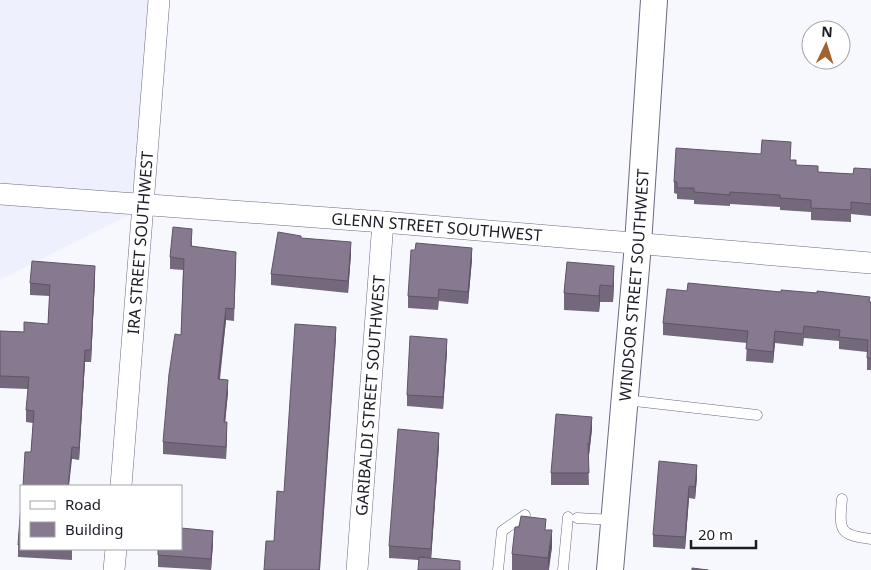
<svg xmlns="http://www.w3.org/2000/svg" width="871" height="570" viewBox="0 0 871 570" font-family="'Noto Sans',sans-serif">
<style>
.built{fill:#eff0fe}
.lines{fill:none;stroke-linecap:round;stroke-linejoin:round}
.service-casing{stroke:#6a6b83;stroke-width:11}
.minor-casing{stroke:#6a6b83;stroke-width:22}
.tertiary-casing{stroke:#6a6b83;stroke-width:28}
.service{stroke:#fff;stroke-width:10}
.minor{stroke:#fff;stroke-width:21}
.tertiary{stroke:#fff;stroke-width:26}
.wall{fill:#73687c}
.shaded-wall{fill:#5e5565}
.building{fill:#867990;stroke:#5e5565}
.labels{text-anchor:middle;dominant-baseline:central;stroke-width:4;stroke-linejoin:round;paint-order:stroke}
.street-label{font-size:16px;fill:#1b1c25;stroke:#fff}
</style>
<rect width="100%" height="100%" fill="#f7f8fd"/>
<path class="built" d="M0,0H164L151,204L0,280Z"/>
<g class="lines">
<defs>
<path id="service" d="M626,400L757,415
M842,499C839,531 839,535 871,539
M577,518L614,520
M498,570L502,531L525,515
M563,570L568,517"/>
<g id="minor">
<path id="s1" d="M0,194L383,222L871,263"/>
<path id="s2" d="M121,486L159,0"/>
<path d="M114,570L116,549"/>
<path id="s3" d="M357,570L383,222"/>
</g>
<g id="tertiary">
<path id="s4" d="M610,570L638,244L654,0"/>
</g>
</defs>
<use href="#service" class="service-casing"/>
<use href="#minor" class="minor-casing"/>
<use href="#tertiary" class="tertiary-casing"/>
<use href="#service" class="service"/>
<use href="#minor" class="minor"/>
<use href="#tertiary" class="tertiary"/>
</g>
<path class="wall" d="M790,160L796,165L818,172L853,174L871,169V216L851,214V222L811,220V212L780,210V207L730,204V206L694,204V200L677,199V194L674,193V182Z
M301,238L351,254L348,293L271,285V274Z
M192,241V246L236,263L234,321L226,320L220,379L228,392L225,422L227,434L226,459L163,454V442L181,335L183,270L170,269V257Z
M472,259L468,304L439,301L438,310L408,308V296Z
M567,262L614,283L613,302H600L599,312L564,310V293Z
M95,278L91,362H85L79,460L31,452L33,423L26,422V410L28,389L0,388V331L24,332L48,324L50,296L30,295V283Z
M687,291L871,302V370H867V352L839,349V341L804,338L803,346L775,343L773,363L746,361L747,343L663,335V323Z
M447,351L443,409L407,406V395Z
M592,429L589,455H588L589,485H551V473Z
M439,445L431,558L460,570L418,560L389,558V546Z
M697,477L695,499L689,498L685,549L653,547V535Z
M21,504V549H72V560L18,557V545Z
M546,530L552,547L549,570H512V554Z
M213,543L211,570L158,567V555Z"/>
<path class="shaded-wall" d="M351,242V254L348,293V281Z
M472,248V259L468,304V292Z
M95,266V278L91,362V350Z
M614,266V283L613,302V286Z
M600,285V302L599,312V296Z
M226,308V320L218,391V379Z
M336,327V339L320,570H319Z
M775,331V343L773,363V352Z
M447,339V351L443,409V397Z
M85,350V362L79,460V448Z
M228,380V392L224,434V422Z
M592,417V429L589,455V444Z
M227,422V434L226,459V447Z
M439,433V445L431,561V549Z
M72,447V459L69,486H68Z
M697,465V477L695,499V487Z
M689,486V498L685,549V537Z
M552,530V547L548,570V558Z
M213,531V543L211,570V559Z"/>
<path class="building" d="M762,140L791,142L790,160H796V165L818,166V172L853,174L854,168L871,169V204L851,202V210L811,208V200L780,198V195L730,192V195L694,192V188H677V182H674L676,148L761,154Z
M173,227L192,229L191,246L236,252L234,309L226,308L218,379L228,380L224,422H227L226,447L163,442L169,374L175,334L181,335L184,259L170,257Z
M278,232L301,236V238L351,242L348,281L271,274Z
M416,243L472,248L468,292L439,289L438,298L408,296L411,250H415Z
M32,261L95,266L91,350H85L79,448L72,447L68,486H23L25,452H31L34,411L26,410L29,377L0,376V331L24,332V322L48,324L50,285L30,283Z
M567,262L614,266L613,286L600,285L599,296L564,293Z
M688,283L781,292V290L817,293V291L870,297L869,302H871V358H867L868,340L839,337L840,330L804,326L803,334L775,331L773,352L746,349L748,331L663,323L667,289L687,291Z
M295,324L336,327L319,570H264L266,541H274L277,491L284,492Z
M410,336L447,339L443,397L407,395Z
M556,414L592,417L589,444L588,443L589,473H551Z
M398,429L439,433L431,549L389,546Z
M659,461L697,465L695,487L689,486L685,537L653,535Z
M21,504V545H18Z
M521,516L546,519L545,530H552L548,558L512,554L515,527H519Z
M181,528L213,531L211,559L158,555V549H181Z
M419,557L460,561V570H418Z
M692,568L708,570H692Z"/>
<g class="labels">
<g class="street-label">
<text stroke="none"><textPath href="#s1" startOffset="438">GLENN STREET SOUTHWEST</textPath></text>
<text stroke="none"><textPath href="#s2" startOffset="244">IRA STREET SOUTHWEST</textPath></text>
<text stroke="none"><textPath href="#s4" startOffset="286">WINDSOR STREET SOUTHWEST</textPath></text>
<text stroke="none"><textPath href="#s3" startOffset="175">GARIBALDI STREET SOUTHWEST</textPath></text>
</g>
</g>
<rect x="20" y="485" width="162" height="65" fill="#ffffff" stroke="#a4a4a8"/>
<rect x="30" y="501" width="25" height="8" fill="#ffffff" stroke="#a4a4a8"/>
<text x="65" y="510" font-size="15" fill="#1b1c25">Road</text>
<rect x="30" y="522" width="25" height="15" fill="#867990" stroke="#a4a4a8"/>
<text x="65" y="535" font-size="15" fill="#1b1c25">Building</text>
<g transform="translate(826 45) rotate(4)"><circle r="24" fill="#ffffff" stroke="#a4a4a8"/>
<path d="M0-4L9 19L0 12L-9 19Z" fill="#a4622e"/>
<text y="-8" font-size="14" font-weight="bold" text-anchor="middle" fill="#1b1c25">N</text>
</g>
<path d="M691 540v8h65v-8" fill="none" stroke="#1b1c25" stroke-width="2.5"/>
<text x="698" y="540" font-size="15" fill="#1b1c25" stroke="#ffffff" stroke-width="4" paint-order="stroke">20 m</text>
</svg>
